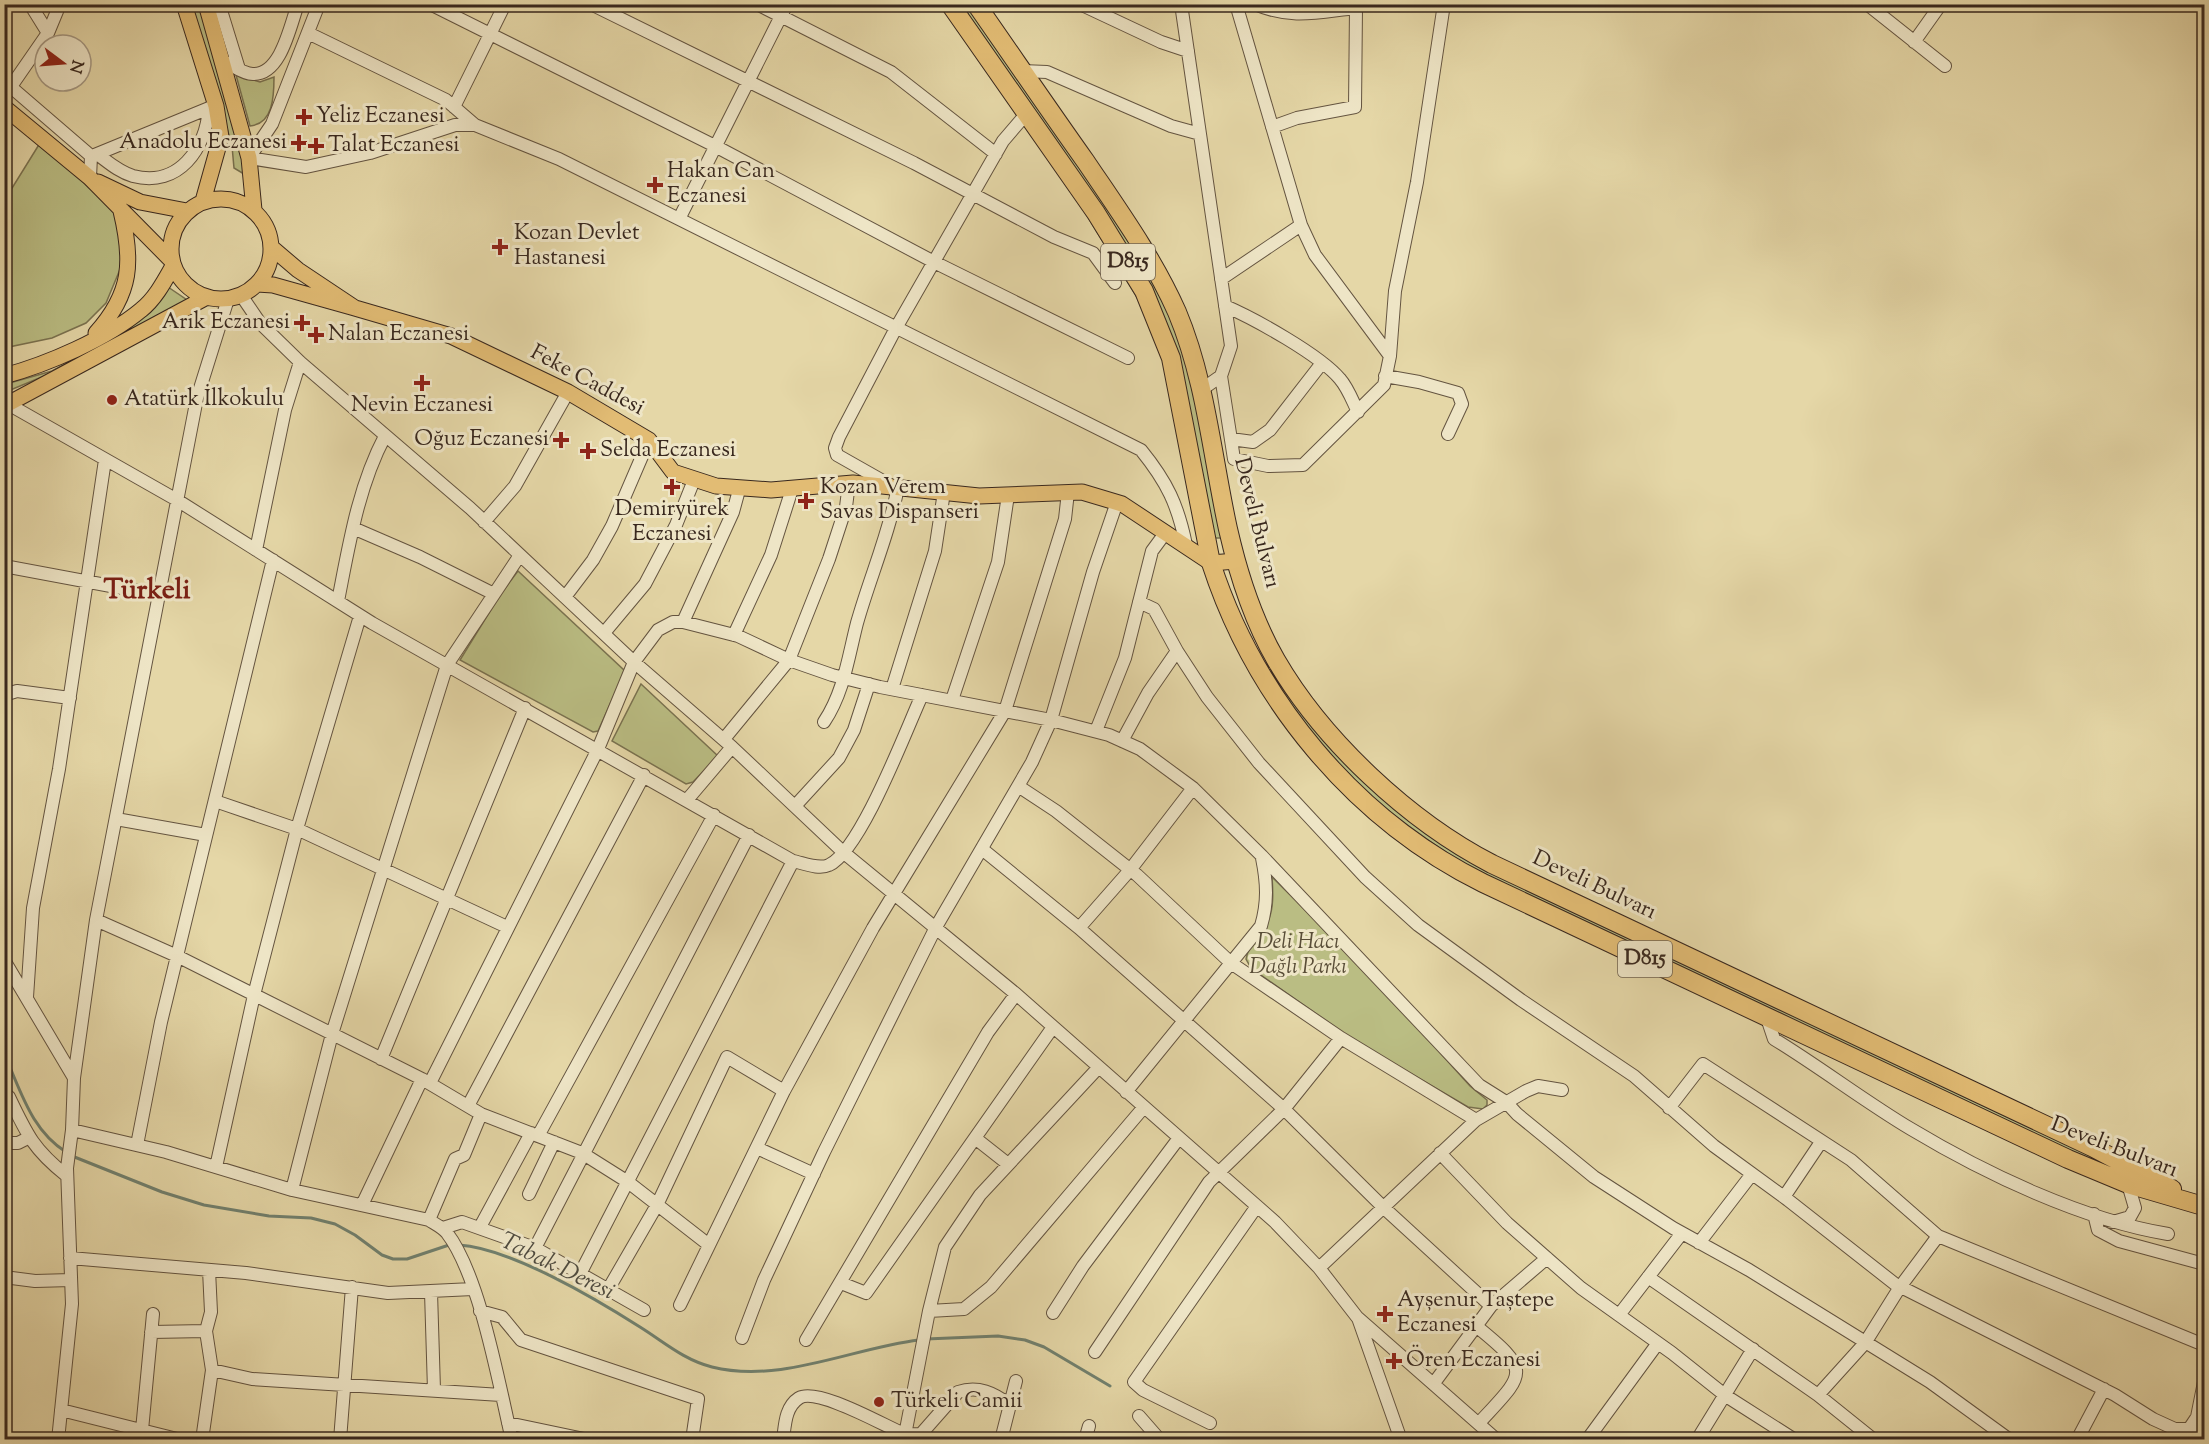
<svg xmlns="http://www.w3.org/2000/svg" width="2209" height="1444" viewBox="0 0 2209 1444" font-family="'Sorts Mill Goudy',serif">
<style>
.green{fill:#babd83;stroke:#7a7250;stroke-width:1.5}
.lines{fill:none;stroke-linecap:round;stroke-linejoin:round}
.stream{stroke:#71806e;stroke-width:3}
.minor-casing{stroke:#645440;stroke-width:14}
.major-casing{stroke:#39281e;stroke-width:17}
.highway-casing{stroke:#39281e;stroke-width:20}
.minor{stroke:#eee5c6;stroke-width:12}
.major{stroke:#e2bc74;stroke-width:15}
.highway{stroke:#e2bc74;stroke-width:18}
.poi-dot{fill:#8f2418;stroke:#eee5c6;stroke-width:2}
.labels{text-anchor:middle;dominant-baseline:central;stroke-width:6;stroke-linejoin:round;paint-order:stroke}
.shield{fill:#eee5c6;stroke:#6f6150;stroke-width:1.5}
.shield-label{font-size:21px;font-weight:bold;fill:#39281e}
.poi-label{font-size:22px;fill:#39281e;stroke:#eee5c6;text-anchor:start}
.street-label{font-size:22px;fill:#39281e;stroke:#eee5c6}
.park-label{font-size:22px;font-style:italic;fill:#594d37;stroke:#eee5c6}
.water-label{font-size:24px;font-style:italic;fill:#504c40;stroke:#eee5c6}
.district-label{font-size:28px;font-weight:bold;fill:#7a1f14;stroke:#eee5c6}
</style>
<rect width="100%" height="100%" fill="#e5d7a7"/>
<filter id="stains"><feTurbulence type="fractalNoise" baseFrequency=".00333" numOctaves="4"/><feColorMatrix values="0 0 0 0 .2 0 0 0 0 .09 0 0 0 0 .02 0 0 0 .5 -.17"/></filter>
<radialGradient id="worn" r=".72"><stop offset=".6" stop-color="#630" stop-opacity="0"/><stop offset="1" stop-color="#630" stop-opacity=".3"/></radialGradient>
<path class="green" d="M192,5H199L249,177L234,168L232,146Z
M958,5H967L1044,112L1158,287L1189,364L1221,538H1214L1182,371Z
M236,75L260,82L274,77C274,97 273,124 250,126Z
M40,143L117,213L126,255L106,303L86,323L52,338L4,348V201Z
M168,287L190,302L54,372L8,391L6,384L52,371L82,355L145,315Z
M518,571L625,671L598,731L593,732L460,660L500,595Z
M641,684L718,756L693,782L686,784L612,741Z
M1279,684L1303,714L1389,803L2112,1163L2116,1172L1463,864C1414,831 1366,798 1327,752C1309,731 1294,707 1277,685Z
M1272,877L1361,965L1470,1086L1487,1100V1105L1483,1109L1468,1107L1353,1040L1251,968L1246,959C1248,944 1262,935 1268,921C1274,908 1273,891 1272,877Z"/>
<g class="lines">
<path class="stream" d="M4,1054C21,1090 30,1129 66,1152
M72,1156L162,1192L204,1205L269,1216L311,1218L335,1224L355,1235L382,1255L393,1259H407L449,1245
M459,1245C510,1248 596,1299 640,1327C664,1342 684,1360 712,1367C781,1384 852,1348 919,1340
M926,1339L998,1336L1025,1340L1044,1347L1110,1386"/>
<defs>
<path id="minor" d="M30,4L48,33
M219,4L239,69
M319,4L272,124L249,158L306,167L370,153L455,125H475L559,159L1141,450C1167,482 1178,505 1186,545
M430,4L715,146L934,262L1128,358
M591,4L914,163L1054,237L1093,253L1115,283
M757,4L891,72L996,154
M1080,4L1161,42L1188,51
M1181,4L1231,346L1221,376L1201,390
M1236,4L1301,225L1315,255L1390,356
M1255,4C1292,20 1318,12 1356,8
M1867,4L1945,66
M308,33L446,100L475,125
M1914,42L1941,4
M223,61C232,65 243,74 253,74C281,75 290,26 298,4
M1022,71L1047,72L1171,126L1200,134
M4,81L91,156L90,178
M12,85L48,33L60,4
M454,107L505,4
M1272,127L1297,118L1355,107L1356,8L1359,4
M97,154C108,162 119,172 133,176C179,188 206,148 209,108
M92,156L214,106
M679,219L787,4
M1221,279L1301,225
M241,295L260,323L300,362L470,508L634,662L732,747L843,852L1016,994L1275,1222L1319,1268L1357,1317L1497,1440
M1225,306C1255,319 1320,355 1340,379C1348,388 1353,402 1358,412
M1221,376L1234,459L1268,466L1303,465L1384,385L1390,356L1395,291L1417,182L1444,4
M1385,376L1419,382L1458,393L1462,404L1448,434
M8,404L177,500L372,623L793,861C803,863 819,870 829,865C861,850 906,730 922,695
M1231,439L1253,442L1270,430L1322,363
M890,485L837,455L835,448L839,437L896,328L1003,141L1027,113
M484,522L515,486L568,392
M353,528L420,557L494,594
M256,550L285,410L300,362
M4,566L159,595
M565,597L593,560L612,526L649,440
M338,601C349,545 358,487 385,436
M683,622L733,512L739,490
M604,633L645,584L676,525L694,480
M734,635L771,555L792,489
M1177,651L1207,697L1259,763L1365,877L1418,925L1521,1000L1634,1076L1714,1146L1788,1200L1895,1284L2115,1395L2153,1419L2175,1429H2189L2197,1417L2204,1382
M892,689L935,551L944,492
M4,695L17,691L70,698
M952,700L998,562L1008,495
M824,722C844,692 848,658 857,623C870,577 889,534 898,487
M1096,731L1125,658L1152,551L1166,532
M724,739L789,660L829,559L846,507L849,483
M1122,741L1148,693L1177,651L1154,609L1139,602
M1018,786L1056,811L1137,875L1231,963L1341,1038L1476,1120
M687,800L732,747
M215,801L297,829L507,927
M795,806L839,758L854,730L869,684
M116,819L206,835
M982,849L1079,928L1284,1109L1383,1207L1491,1306
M96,920L177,956L422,1079L481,1114L582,1153L628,1182L709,1245
M1079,928L1130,870L1193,788
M4,960L74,1078
M27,997L33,908L59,769L105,460
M1767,1018L1774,1039C1820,1067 1864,1101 1911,1129C1986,1174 2083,1220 2168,1234
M381,1059L525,708
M430,1083L598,749L634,662L658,630L673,622H683L738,636L789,660L832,675L880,687L1051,720L1109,735L1140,749L1193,788L1262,856L1479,1085L1506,1102L1517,1114L1594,1177L1673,1228L1749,1270L1930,1382L2010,1440
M1126,1092L1261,926C1268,902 1267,883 1262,858
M4,1093L9,1097C27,1135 34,1150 67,1176
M468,1106L644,775
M1669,1108L1703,1064L1851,1160L1938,1236L2204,1345
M72,1130L166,1152L292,1190L429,1220C435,1224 442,1227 447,1233C480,1276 499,1385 512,1440
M538,1136L714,815
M975,1138L1008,1164
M4,1143H18L28,1138
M137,1145L161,1022L273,560
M757,1148L814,1174
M1440,1153L1507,1223L1581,1288L1672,1353L1726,1396L1795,1440
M216,1167L254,995L297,829L360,616
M292,1190L332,1034L447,665L520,555
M529,1194L554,1142
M1784,1197L1821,1142
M362,1205L422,1079
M2094,1214L2098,1230L2119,1241L2204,1264
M429,1220L455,1159L464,1155L481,1114
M2113,1222L2130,1217L2135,1208L2128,1184
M480,1227L531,1133
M443,1228L462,1222L535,1248L644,1310
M1699,1243L1752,1174
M535,1248L749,835
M70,1258L246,1273L388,1293L473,1289
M1319,1268L1476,1120L1526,1091L1538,1086L1562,1090
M581,1272L793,861
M4,1277L35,1281L71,1280
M1648,1277L1818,1395L1874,1440
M841,1283L866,1293L1053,1027
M609,1288L657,1205L727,1057L784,1091
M431,1292L434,1390
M680,1305L784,1091L873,928L1005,711L1065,519L1068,492
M480,1311L502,1317L521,1340L698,1399L692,1440
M929,1311L964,1309L991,1287L1144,1107
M1053,1313L1083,1266L1179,1138
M1619,1315L1682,1233
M1358,1318L1401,1440
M1476,1326C1533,1372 1525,1373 1479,1423
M151,1332L206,1331
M742,1338L764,1280L824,1152L936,927L1032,762L1051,720L1093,572L1117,502
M806,1340L988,1032L1016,994
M1095,1352L1209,1182L1284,1109L1341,1038
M212,1370L252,1379L501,1395
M1434,1383L1491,1306L1547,1258
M1818,1395L1865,1343L1900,1287L1938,1236
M61,1410L181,1440
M1139,1416L1160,1440
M508,1423L589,1440
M1210,1423L1143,1390L1134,1382L1257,1206
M142,1430L153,1314
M58,1440L72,1304L67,1168L72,1130L74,1078L96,920L197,398L228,299
M202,1440L212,1370L206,1331L211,1312L209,1270
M340,1440L352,1287
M783,1440C785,1425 785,1407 799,1398C817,1387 883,1425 902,1433C908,1435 914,1434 921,1434L958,1392C978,1385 994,1393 1010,1405
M904,1440L929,1311L945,1247L980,1195L1099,1067
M1001,1440L1016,1381
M1085,1440L1089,1426
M1587,1440L1658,1343
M1697,1440L1753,1349
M2077,1440L2104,1389
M2186,1440L2189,1429L2204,1439"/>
<path id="major" d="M184,4L216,106L221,137L203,201
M206,4L249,158L254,210
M4,107L90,178L171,260
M98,182L140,202L187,211
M171 249a50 50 0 1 1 100 0a50 50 0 1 1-100 0Z
M257,284L273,285L355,308L298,270L271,247
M355,308L451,336L568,392L649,440L673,472L716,486L771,490L853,483L979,496L1082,492L1122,504L1211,563L1236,561
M96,333C132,293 133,261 121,211
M4,376C48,364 106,339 141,310C155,299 164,282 173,266
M4,406L207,297"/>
<path id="highway" d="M950,4L1096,213L1144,291L1171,358L1211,563C1255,699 1354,819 1483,883L2068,1159L2128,1184L2203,1206
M976,4C1013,57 1049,110 1086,162C1119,211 1153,258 1177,312C1206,381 1212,456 1228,529C1238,573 1253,620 1276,660C1323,741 1409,821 1492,864L2092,1147L2172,1189"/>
</defs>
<use href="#minor" class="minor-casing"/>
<use href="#major" class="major-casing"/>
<use href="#highway" class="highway-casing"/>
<use href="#minor" class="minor"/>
<use href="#major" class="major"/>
<use href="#highway" class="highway"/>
</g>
<g class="poi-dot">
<path d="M301 108h6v6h6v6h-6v6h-6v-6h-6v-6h6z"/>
<path d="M296 134h6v6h6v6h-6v6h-6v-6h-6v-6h6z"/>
<path d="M313 137h6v6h6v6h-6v6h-6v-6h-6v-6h6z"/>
<path d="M652 176h6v6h6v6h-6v6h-6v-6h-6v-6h6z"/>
<path d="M497 238h6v6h6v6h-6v6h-6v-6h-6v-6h6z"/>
<path d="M299 314h6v6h6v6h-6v6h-6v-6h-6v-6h6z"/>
<path d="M313 326h6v6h6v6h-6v6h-6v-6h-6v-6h6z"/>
<path d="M419 374h6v6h6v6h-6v6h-6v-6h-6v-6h6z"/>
<circle cx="112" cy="400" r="6"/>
<path d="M558 431h6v6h6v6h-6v6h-6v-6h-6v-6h6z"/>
<path d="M585 442h6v6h6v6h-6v6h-6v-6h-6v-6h6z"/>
<path d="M669 478h6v6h6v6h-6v6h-6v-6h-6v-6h6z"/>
<path d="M803 492h6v6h6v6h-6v6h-6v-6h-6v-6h6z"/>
<path d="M1382 1305h6v6h6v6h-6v6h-6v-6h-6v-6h6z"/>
<path d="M1391 1352h6v6h6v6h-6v6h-6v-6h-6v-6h6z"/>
<circle cx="879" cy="1402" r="6"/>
</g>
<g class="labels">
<g class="shield">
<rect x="1101" y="244" width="54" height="36" rx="4.5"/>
<rect x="1618" y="941" width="54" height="36" rx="4.5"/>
</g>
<g class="shield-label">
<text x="1128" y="262">D815</text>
<text x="1645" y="959">D815</text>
</g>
<g class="poi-label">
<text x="316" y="117">Yeliz Eczanesi</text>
<text x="287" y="143" text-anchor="end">Anadolu Eczanesi</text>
<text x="328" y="146">Talat Eczanesi</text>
<text x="667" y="172">Hakan Can<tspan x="667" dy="25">Eczanesi</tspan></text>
<text x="514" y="234">Kozan Devlet<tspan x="514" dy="25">Hastanesi</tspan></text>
<text x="290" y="323" text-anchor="end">Arık Eczanesi</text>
<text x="328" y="335">Nalan Eczanesi</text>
<text x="124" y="400">Atatürk İlkokulu</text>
<text x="422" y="406" text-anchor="middle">Nevin Eczanesi</text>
<text x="549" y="440" text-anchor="end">Oğuz Eczanesi</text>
<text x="600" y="451">Selda Eczanesi</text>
<text x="820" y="488">Kozan Verem<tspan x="820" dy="25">Savas Dispanseri</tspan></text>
<text x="672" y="510" text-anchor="middle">Demiryürek<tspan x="672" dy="25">Eczanesi</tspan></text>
<text x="1397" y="1301">Ayşenur Taştepe<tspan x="1397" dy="25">Eczanesi</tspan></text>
<text x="1406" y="1361">Ören Eczanesi</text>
<text x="891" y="1402">Türkeli Camii</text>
</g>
<g class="street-label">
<text transform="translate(587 381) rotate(28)">Feke Caddesi</text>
<text transform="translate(1256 523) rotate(76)">Develi Bulvarı</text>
<text transform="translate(1594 886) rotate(25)">Develi Bulvarı</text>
<text transform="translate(2114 1148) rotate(21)">Develi Bulvarı</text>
</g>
<g class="park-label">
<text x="1298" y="943">Deli Hacı<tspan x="1298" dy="25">Dağlı Parkı</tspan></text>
</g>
<g class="water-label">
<text transform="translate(557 1267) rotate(26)">Tabak Deresi</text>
</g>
<g class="district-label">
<text x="147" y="591">Türkeli</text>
</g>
</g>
<rect width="2209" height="1444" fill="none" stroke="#e5d7a7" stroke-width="24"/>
<rect x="6" y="6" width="2197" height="1432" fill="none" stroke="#39281e" stroke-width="3"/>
<rect x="12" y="12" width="2185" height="1420" fill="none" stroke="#39281e" stroke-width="1.5"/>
<g transform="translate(63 63) rotate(106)"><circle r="28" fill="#eee5c6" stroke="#a69983" stroke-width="1.5"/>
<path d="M0-4.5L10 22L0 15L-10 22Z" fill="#8f2418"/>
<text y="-9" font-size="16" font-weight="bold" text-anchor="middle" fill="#39281e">N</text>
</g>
<rect width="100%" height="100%" filter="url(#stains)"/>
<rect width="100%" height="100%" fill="url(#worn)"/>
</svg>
